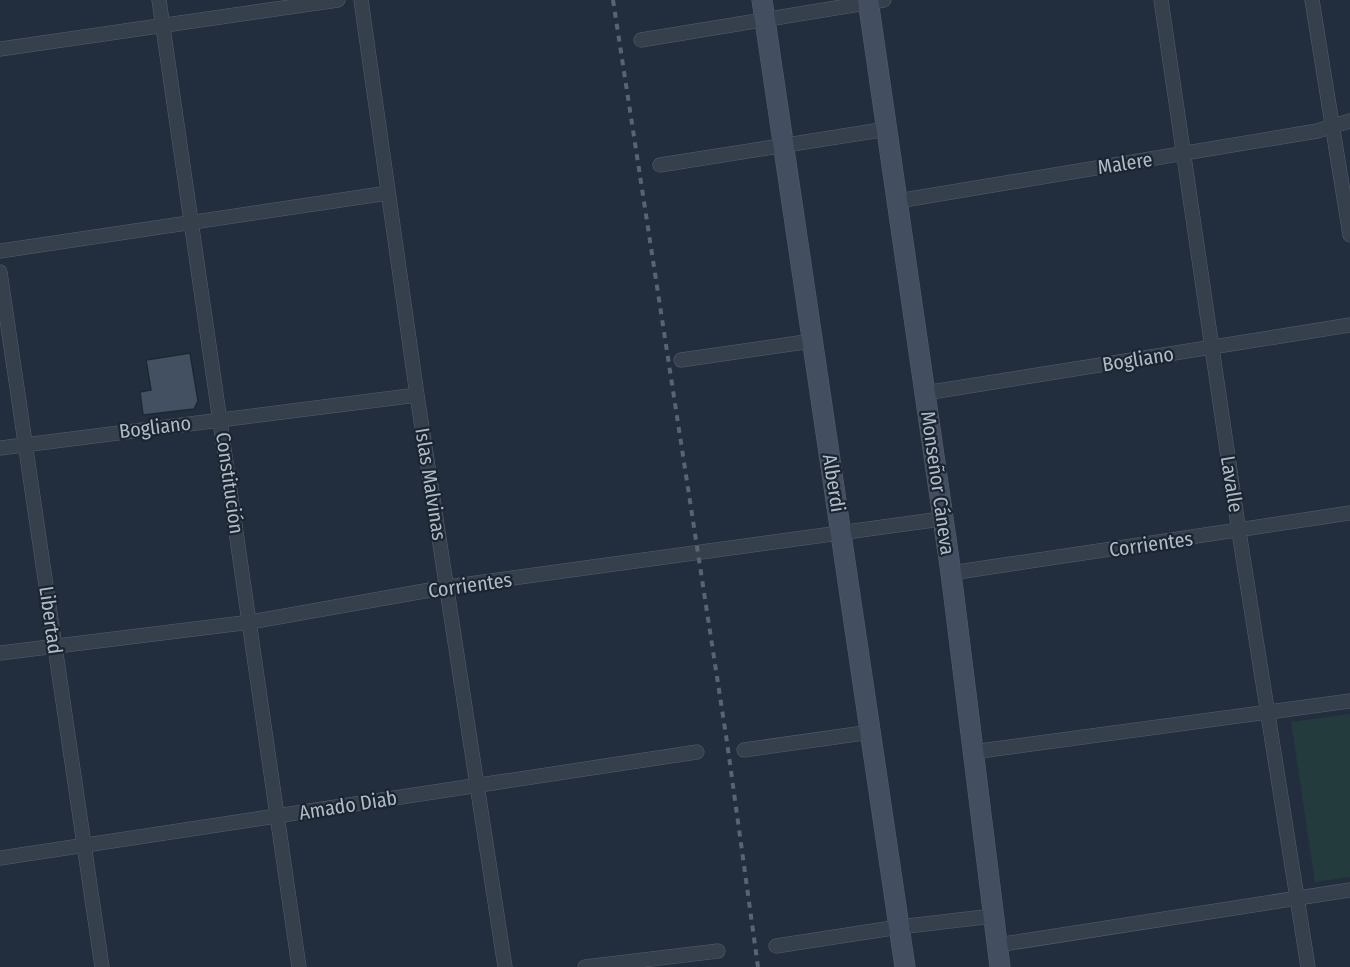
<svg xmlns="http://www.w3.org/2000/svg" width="1350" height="967" viewBox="0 0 1350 967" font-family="'Fira Sans Condensed',sans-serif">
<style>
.green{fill:#243b3e}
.building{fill:#425061;stroke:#1d2734;stroke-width:1.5}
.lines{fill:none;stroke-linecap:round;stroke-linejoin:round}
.street-casing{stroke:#545e6b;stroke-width:15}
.secondary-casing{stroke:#545e6b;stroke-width:21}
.street{stroke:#36404d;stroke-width:14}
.secondary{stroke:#434f60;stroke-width:20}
.rail{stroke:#576474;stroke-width:4;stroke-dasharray:6 6;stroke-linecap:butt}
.labels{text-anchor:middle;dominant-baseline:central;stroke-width:4.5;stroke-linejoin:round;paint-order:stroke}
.street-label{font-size:20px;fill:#b1bbc8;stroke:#1b2531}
</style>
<rect width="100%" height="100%" fill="#222e3d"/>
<path class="green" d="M1350,714V877L1315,882L1291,722Z"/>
<path class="building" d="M190,353L198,401L194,409L143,415L140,392L151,390L146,360Z"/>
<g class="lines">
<defs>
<path id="street" d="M159,0L299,967
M361,0L417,395L505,967
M1161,0L1239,532L1308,967
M1312,0L1350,235
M641,40L884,0
M0,49L338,0
M660,165L887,129
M898,201L1317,131L1350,121
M0,251L388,193
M0,272L102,967
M681,360L812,341
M925,393L1350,325
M0,448L417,395
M951,573L1350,513
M0,653L251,622L447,587L941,519
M744,750L871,732
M973,752L1350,701
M0,858L697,752
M997,945L1350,890
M776,946L899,927L993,916
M585,967L718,951"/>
<path id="secondary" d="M762,0L905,967
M868,0L951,573L1000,967"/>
</defs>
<use href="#street" class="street-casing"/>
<use href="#secondary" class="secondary-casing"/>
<use href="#street" class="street"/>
<use href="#secondary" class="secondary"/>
<path class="rail" d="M613,0L727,742L758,967"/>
</g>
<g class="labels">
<g class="street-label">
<text transform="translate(1125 163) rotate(-9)">Malere</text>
<text transform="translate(1138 359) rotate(-9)">Bogliano</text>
<text transform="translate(155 427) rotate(-7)">Bogliano</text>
<text transform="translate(230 483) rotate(82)">Constitución</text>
<text transform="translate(834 483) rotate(81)">Alberdi</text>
<text transform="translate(938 483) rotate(82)">Monseñor Cáneva</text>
<text transform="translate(431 484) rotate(81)">Islas Malvinas</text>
<text transform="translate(1232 484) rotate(81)">Lavalle</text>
<text transform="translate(1151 544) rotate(-8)">Corrientes</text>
<text transform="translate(470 585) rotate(-8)">Corrientes</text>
<text transform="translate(51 620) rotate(82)">Libertad</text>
<text transform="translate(348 805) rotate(-9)">Amado Diab</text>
</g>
</g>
</svg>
